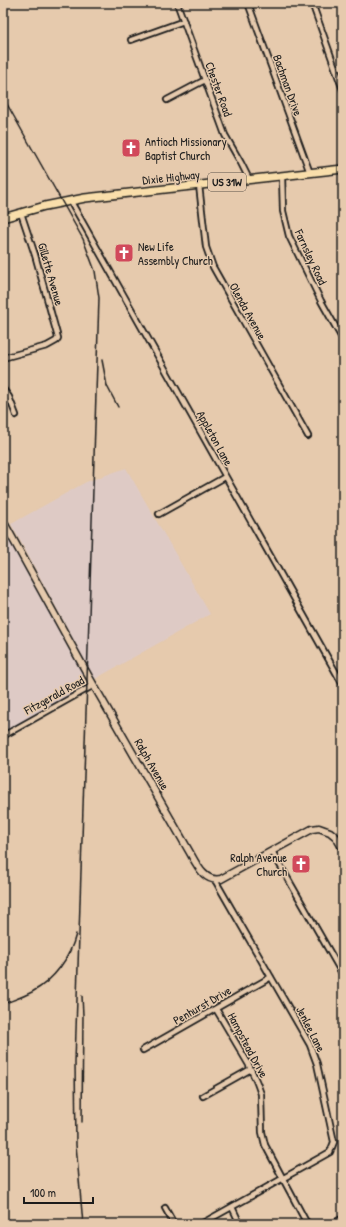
<svg xmlns="http://www.w3.org/2000/svg" width="346" height="1227" viewBox="0 0 346 1227" font-family="'Patrick Hand',sans-serif">
<style>
.built{fill:#decac5}
.lines{fill:none;stroke-linecap:round;stroke-linejoin:round}
.minor-casing{stroke:#1c1c1c;stroke-width:8}
.tertiary-casing{stroke:#1c1c1c;stroke-width:9}
.primary-casing{stroke:#1c1c1c;stroke-width:10}
.minor{stroke:#e6caad;stroke-width:4.5}
.tertiary{stroke:#e6caad;stroke-width:6}
.primary{stroke:#f9deab;stroke-width:7}
.rail{stroke:#1c1c1c;stroke-width:1.5}
.labels{text-anchor:middle;dominant-baseline:central;stroke-width:3;stroke-linejoin:round;paint-order:stroke}
.shield{fill:#e6caad;stroke:#595048;stroke-width:1}
.shield-label{font-size:11px;font-weight:bold;fill:#1c1c1c}
.street-label{font-size:12px;fill:#1c1c1c;stroke:#e6caad}
.poi-label{font-size:12px;fill:#1c1c1c;stroke:#e6caad;text-anchor:start}
</style>
<rect width="100%" height="100%" fill="#e6caad"/>
<filter id="ink" filterUnits="userSpaceOnUse"><feTurbulence type="fractalNoise" baseFrequency=".025" numOctaves="2"/><feDisplacementMap in="SourceGraphic" scale="8" xChannelSelector="R" yChannelSelector="G"/><feConvolveMatrix kernelMatrix="1 2 1 2 8 2 1 2 1" color-interpolation-filters="sRGB"/></filter>
<g filter="url(#ink)">
<path class="built" d="M126,468L210,614L95,679L11,524L86,482Z
M3,529L82,672V688L3,733Z"/>
<g class="lines">
<defs>
<path id="minor" d="M177,3L225,135L241,163L249,179
M248,3L310,173
M312,3L343,90
M131,40L184,21
M167,100L205,80
M282,176L283,211L289,236L321,301L343,340
M199,185L206,247L213,267L308,436
M70,200L343,685
M3,358L47,346L56,341L58,338L35,255L21,213
M3,389L9,397L16,415
M159,514L225,477
M3,736L94,685
M272,851L343,975
M216,1009L249,1065L257,1083L261,1094L262,1132L265,1145L305,1220L309,1224
M143,1050L271,977
M203,1096L251,1069
M232,1207L240,1224
M165,1208L174,1224
M201,1224L323,1156L330,1152L334,1142L317,1064L310,1045L215,880
M332,1224L343,1218"/>
<path id="tertiary" d="M3,521L89,677L189,851C196,863 204,883 221,879L312,829L319,828L330,832L336,837L343,849"/>
<path id="primary" d="M3,218L45,206L85,198L343,169"/>
</defs>
<use href="#minor" class="minor-casing"/>
<use href="#tertiary" class="tertiary-casing"/>
<use href="#primary" class="primary-casing"/>
<use href="#minor" class="minor"/>
<use href="#tertiary" class="tertiary"/>
<use href="#primary" class="primary"/>
<path class="rail" d="M3,97L83,239L95,271L99,298L75,1062L76,1145L83,1224
M102,360L107,386L118,407
M3,1004C13,1000 23,997 32,992C54,980 70,958 76,934
M82,1122L83,1015L82,996"/>
</g>
</g>
<defs>
<symbol id="church-square" viewBox="-11 -11 22 22"><rect x="-9" y="-9" width="18" height="18" rx="4" fill="#d1495b" stroke="#e6caad"/><path d="M-1.2-6h2.4v3.5h3.3v2.4h-3.3V6h-2.4V-.1h-3.3v-2.4h3.3Z" fill="#fff"/></symbol>
</defs>
<g fill-rule="evenodd">
<use href="#church-square" x="120" y="137" width="22" height="22"/>
<use href="#church-square" x="113" y="242" width="22" height="22"/>
<use href="#church-square" x="290" y="853" width="22" height="22"/>
</g>
<g class="labels">
<rect class="shield" x="208" y="173" width="38" height="18" rx="3"/>
<g class="shield-label">
<text x="227" y="182">US 31W</text>
</g>
<g class="street-label">
<text transform="translate(288 85) rotate(70)">Bachman Drive</text>
<text transform="translate(219 89) rotate(70)">Chester Road</text>
<text transform="translate(171 177) rotate(-6)">Dixie Highway</text>
<text transform="translate(311 257) rotate(65)">Farnsley Road</text>
<text transform="translate(51 274) rotate(74)">Gillette Avenue</text>
<text transform="translate(248 311) rotate(61)">Olenda Avenue</text>
<text transform="translate(215 438) rotate(61)">Appleton Lane</text>
<text transform="translate(54 695) rotate(-29)">Fitzgerald Road</text>
<text transform="translate(152 764) rotate(60)">Ralph Avenue</text>
<text transform="translate(202 1005) rotate(-30)">Penhurst Drive</text>
<text transform="translate(311 1029) rotate(63)">Jenlee Lane</text>
<text transform="translate(248 1045) rotate(62)">Hampstead Drive</text>
</g>
<g class="poi-label">
<text x="145" y="141">Antioch Missionary<tspan x="145" dy="14">Baptist Church</tspan></text>
<text x="138" y="246">New Life<tspan x="138" dy="14">Assembly Church</tspan></text>
<text x="287" y="857" text-anchor="end">Ralph Avenue<tspan x="287" dy="14">Church</tspan></text>
</g>
</g>
<rect width="346" height="1227" fill="none" stroke="#e6caad" stroke-width="16"/>
<rect x="8" y="8" width="330" height="1211" fill="none" stroke="#1c1c1c" stroke-width="1.5" filter="url(#ink)"/>
<path d="M24 1197v6h69v-6" fill="none" stroke="#1c1c1c" stroke-width="2"/>
<text x="30" y="1197" font-size="12" fill="#1c1c1c" stroke="#e6caad" stroke-width="3" paint-order="stroke">100 m</text>
</svg>
